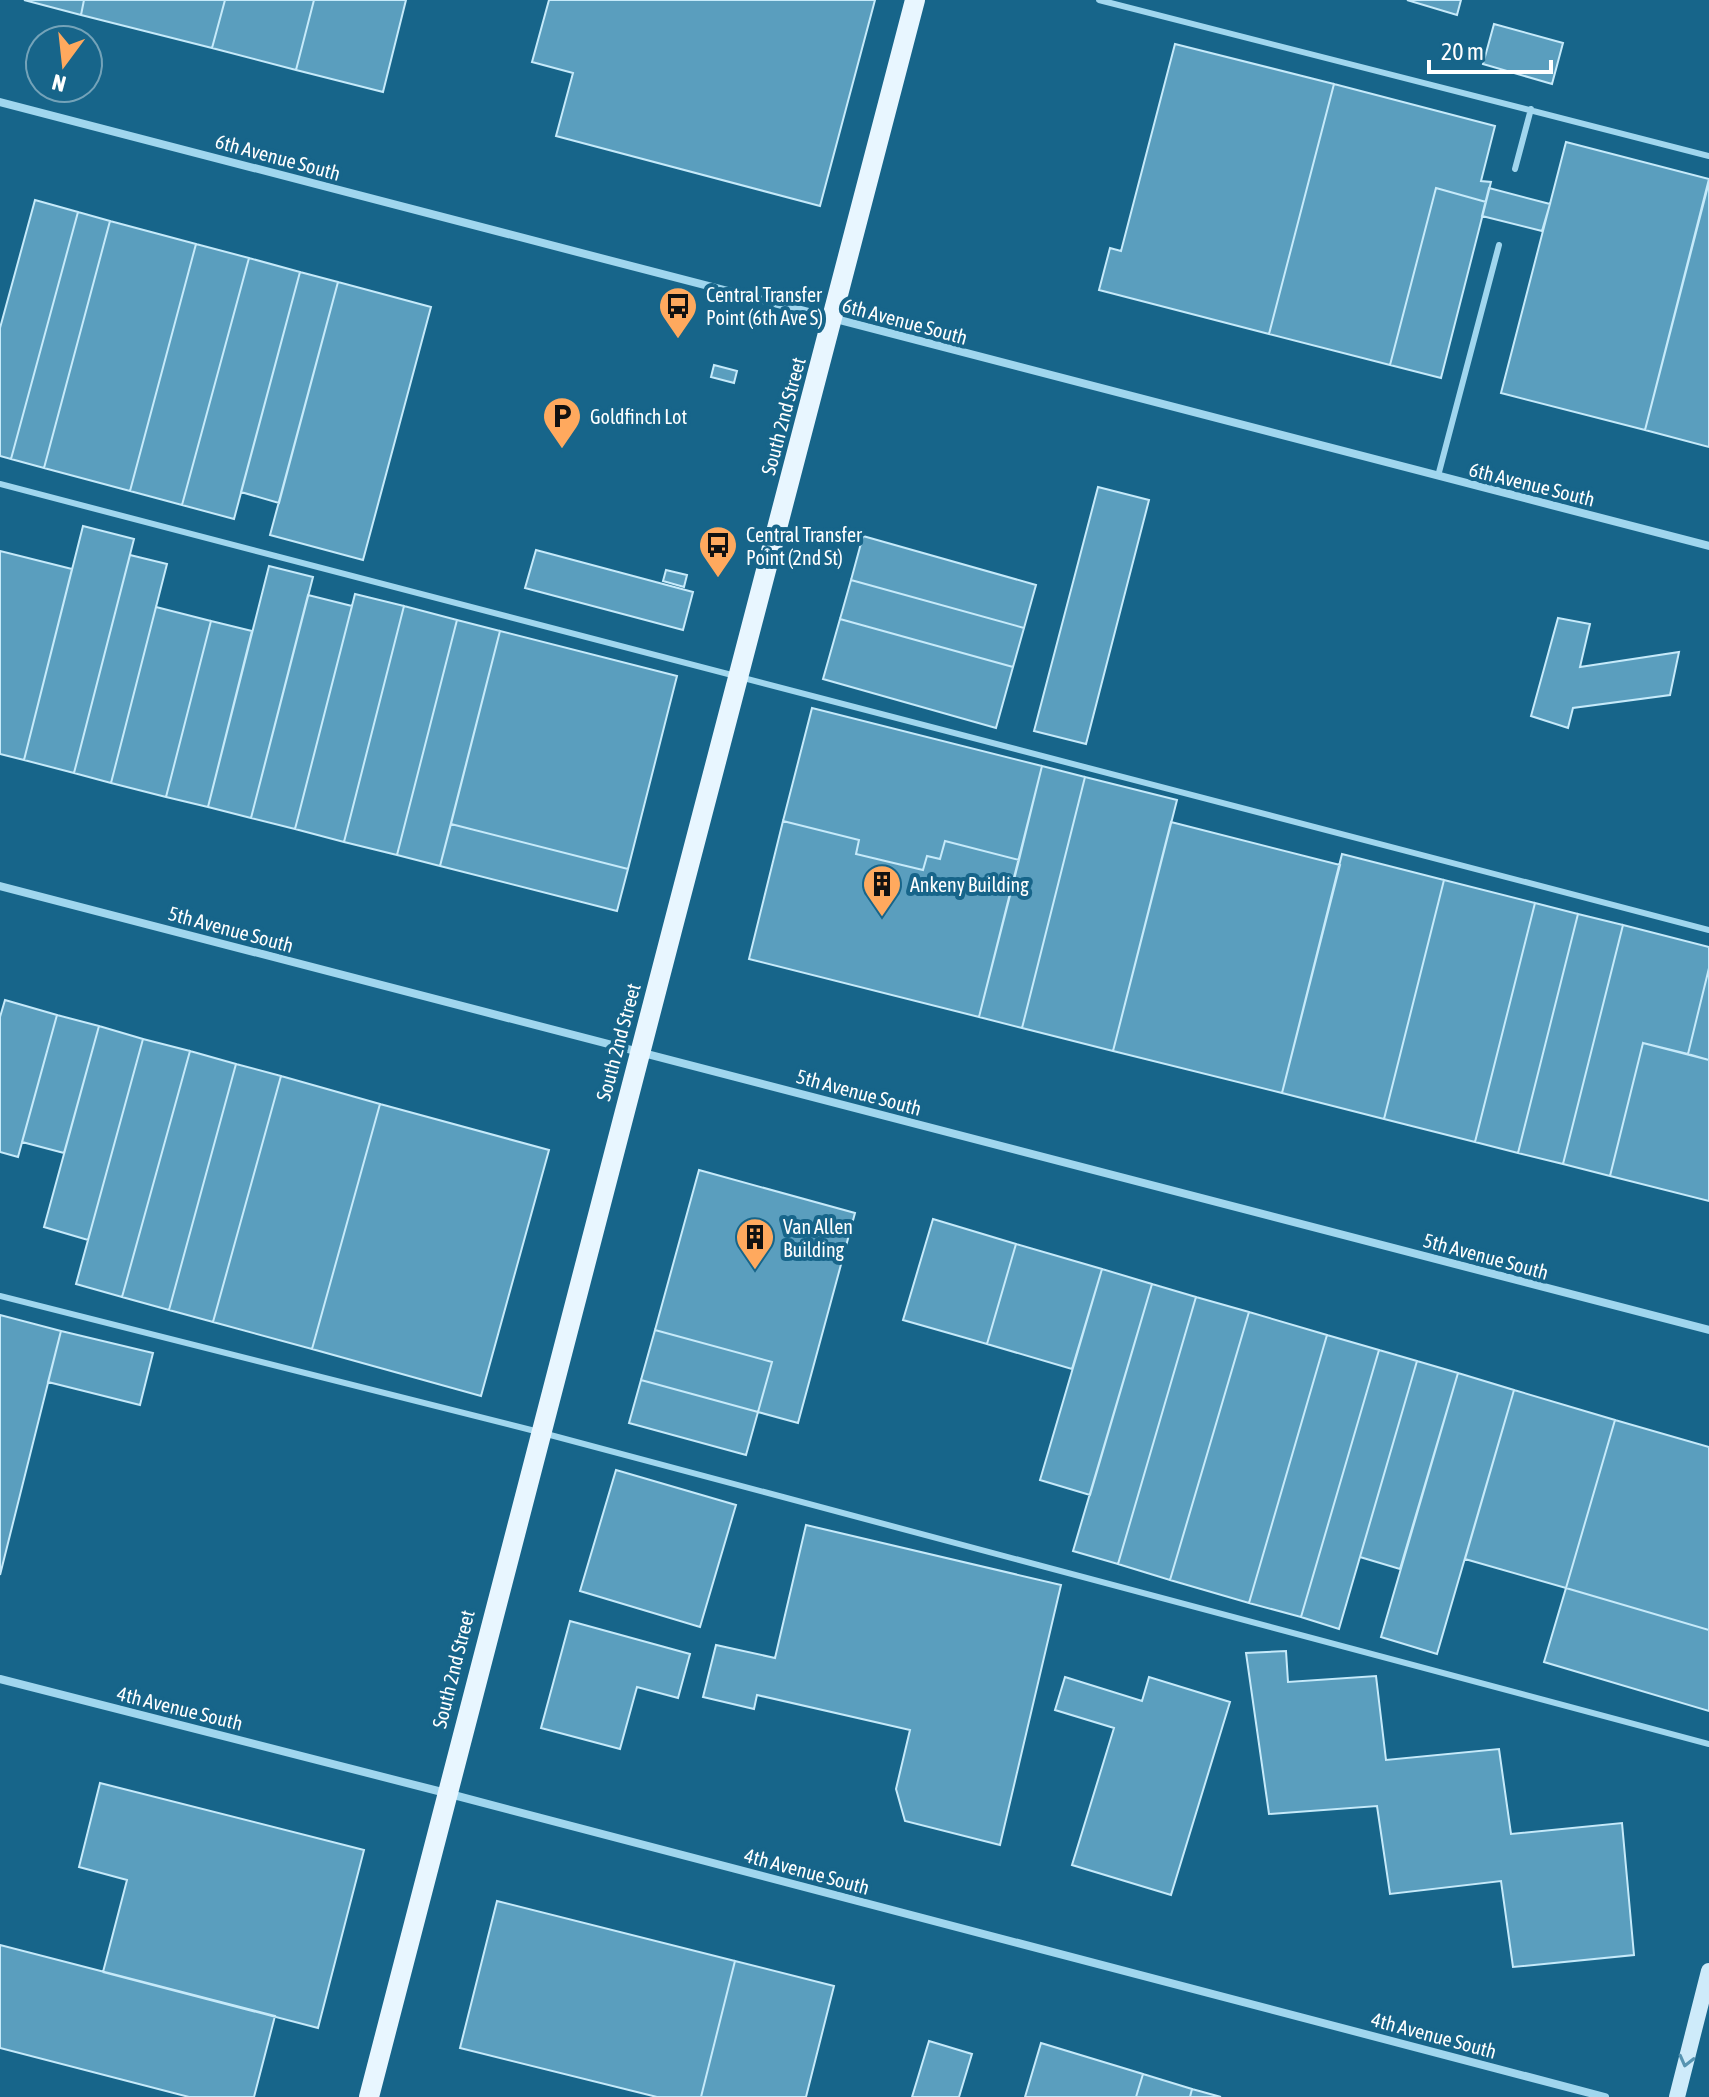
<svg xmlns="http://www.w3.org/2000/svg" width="1709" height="2097" viewBox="0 0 1709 2097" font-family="'Asap Condensed',sans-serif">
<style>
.building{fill:#5a9ebe;stroke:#c6eafa;stroke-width:2}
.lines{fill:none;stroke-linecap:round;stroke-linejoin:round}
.lane{stroke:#a0d6ee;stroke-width:6}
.street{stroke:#a0d6ee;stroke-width:8}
.secondary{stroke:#ceebfa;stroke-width:16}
.primary{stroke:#e8f6ff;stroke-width:20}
.oneway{stroke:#5794b1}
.labels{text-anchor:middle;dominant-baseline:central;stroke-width:8;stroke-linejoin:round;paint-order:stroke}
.street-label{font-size:20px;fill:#fff;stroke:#17658a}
.poi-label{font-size:20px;fill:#fff;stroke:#17658a;text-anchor:start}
</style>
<rect width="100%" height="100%" fill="#17658a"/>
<path class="building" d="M24,0H84L81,15Z
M84,0H225L212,48L81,15Z
M225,0H314L296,70L212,48Z
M314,0H406L383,92L296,70Z
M549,0H875L820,206L556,136L573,73L532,62Z
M1407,0H1461L1457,15Z
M1494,24L1563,43L1552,84L1483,64Z
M1175,44L1334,84L1269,334L1099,290L1110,248L1121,251Z
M1334,84L1495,126L1481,181L1491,182L1486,202L1436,188L1390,365L1269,334Z
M1566,142L1709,179L1645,430L1501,393Z
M1709,182V447L1645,430Z
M1436,188L1486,202L1441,378L1390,365Z
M1489,188L1550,204L1542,231L1482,216Z
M35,200L78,212L11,459L0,456V328Z
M78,212L110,221L44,468L11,459Z
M110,221L196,244L130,491L44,468Z
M196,244L249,258L182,505L130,491Z
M249,258L300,272L234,519L182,505Z
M300,272L338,282L279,503L241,492Z
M338,282L431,307L363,560L270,535Z
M714,365L737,371L734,383L711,377Z
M1098,487L1149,500L1086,744L1034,731Z
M83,526L134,539L74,773L24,760Z
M863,536L1036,585L1024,628L851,580Z
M536,550L693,592L683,630L525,588Z
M0,551L72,569L24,760L0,754Z
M130,555L167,564L111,783L74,773Z
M269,566L313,577L251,818L208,807Z
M666,570L687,575L684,587L663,581Z
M851,580L1024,628L1013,667L840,619Z
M355,594L404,606L344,842L295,829Z
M308,595L352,606L295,829L251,818Z
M404,606L457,620L397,855L344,842Z
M156,607L211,621L166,797L111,783Z
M1558,618L1590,624L1580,667L1679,652L1670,695L1573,708L1568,728L1531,716Z
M840,619L1013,667L996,728L823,679Z
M457,620L500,631L440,866L397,855Z
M211,621L252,631L208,807L166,797Z
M500,631L677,676L628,869L451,824Z
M812,708L1042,766L1019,860L945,841L940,859L927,856L923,870L856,854L859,840L783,821Z
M1042,766L1085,777L1022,1028L979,1017Z
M1085,777L1177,800L1113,1051L1022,1028Z
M783,821L859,840L856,854L923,870L927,856L940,859L945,841L1019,860L979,1017L749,959Z
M1171,822L1340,865L1282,1093L1113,1051Z
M451,824L628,869L617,911L440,866Z
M1342,854L1444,880L1384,1119L1282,1093Z
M1444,880L1535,903L1475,1142L1384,1119Z
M1535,903L1578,914L1518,1153L1475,1142Z
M1578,914L1623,925L1563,1164L1518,1153Z
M1623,925L1709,947V968L1688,1054L1643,1043L1610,1176L1563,1164Z
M1709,968V1060L1688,1054Z
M5,1000L57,1015L18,1157L0,1152V1017Z
M57,1015L99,1026L64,1153L22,1142Z
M99,1026L143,1039L88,1240L44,1227Z
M143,1039L190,1051L122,1297L76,1284Z
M1643,1043L1709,1060V1201L1610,1176Z
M190,1051L236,1064L169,1310L122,1297Z
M236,1064L281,1076L213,1322L169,1310Z
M281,1076L380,1104L312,1349L213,1322Z
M380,1104L549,1150L481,1396L312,1349Z
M699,1170L855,1213L798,1423L758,1412L772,1362L655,1330Z
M933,1219L1016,1244L987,1344L903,1320Z
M1016,1244L1102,1269L1072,1369L987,1344Z
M1102,1269L1152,1284L1090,1495L1040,1480Z
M1152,1284L1196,1297L1118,1564L1073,1551Z
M1196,1297L1249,1312L1170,1580L1118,1564Z
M1249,1312L1327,1335L1249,1603L1170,1580Z
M0,1315L61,1331L0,1575Z
M655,1330L772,1362L758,1412L641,1380Z
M61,1331L153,1353L140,1405L48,1382Z
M1327,1335L1379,1350L1301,1617L1249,1603Z
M1379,1350L1417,1361L1339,1629L1301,1617Z
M1417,1361L1458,1373L1400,1569L1360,1557Z
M1458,1373L1514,1390L1437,1654L1381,1637Z
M641,1380L758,1412L746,1455L629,1423Z
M1514,1390L1615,1420L1566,1588L1465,1559Z
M1615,1420L1709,1447V1630L1566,1588Z
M616,1470L736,1505L700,1627L580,1591Z
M806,1525L1061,1585L1000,1845L905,1821L896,1789L910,1730L757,1695L754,1709L703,1697L716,1645L775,1658Z
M1566,1588L1709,1630V1711L1544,1662Z
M570,1621L690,1654L678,1698L637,1687L620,1749L541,1728Z
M1286,1651L1288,1682L1376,1676L1386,1760L1499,1749L1511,1834L1622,1823L1634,1955L1513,1967L1501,1881L1390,1894L1377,1806L1269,1814L1246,1653Z
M1065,1677L1142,1701L1149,1677L1230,1702L1171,1895L1072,1865L1114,1728L1055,1710Z
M100,1783L364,1850L318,2028L103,1972L127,1880L79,1867Z
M497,1901L735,1961L701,2097H657L460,2048Z
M0,1945L275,2016L254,2097H189L0,2048Z
M735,1961L834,1986L806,2097H701Z
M929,2041L972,2054L959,2097H912Z
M1041,2043L1143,2074L1136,2097H1025Z
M1143,2074L1192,2089L1190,2097H1136Z
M1192,2089L1221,2097H1190Z"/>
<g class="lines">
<path class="lane" d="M1099,0L1709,156
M1515,169L1531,109
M1438,476L1499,245
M0,484L1709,930
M0,1296L539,1432L1709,1744"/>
<path class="street" d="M0,102L1709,546
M0,886L1709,1330
M0,1679L446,1793L1605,2097"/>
<path class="secondary" d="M1677,2097L1709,1971"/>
<path class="primary" d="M369,2097C545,1396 736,700 915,0"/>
</g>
<defs><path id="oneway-chevron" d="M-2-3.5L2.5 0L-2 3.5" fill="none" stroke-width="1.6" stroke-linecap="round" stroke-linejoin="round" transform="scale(2)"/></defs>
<use class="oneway" href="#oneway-chevron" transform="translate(1686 2061) rotate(104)"/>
<defs>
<symbol id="bus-pin" viewBox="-11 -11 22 30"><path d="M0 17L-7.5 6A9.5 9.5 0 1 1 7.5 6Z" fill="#ffa95e" stroke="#17658a"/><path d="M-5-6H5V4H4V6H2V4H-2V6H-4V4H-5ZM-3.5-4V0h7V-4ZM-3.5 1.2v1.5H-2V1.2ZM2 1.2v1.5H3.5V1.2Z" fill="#111"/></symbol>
<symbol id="parking-pin" viewBox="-11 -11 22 30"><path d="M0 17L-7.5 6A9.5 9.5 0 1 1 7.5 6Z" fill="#ffa95e" stroke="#17658a"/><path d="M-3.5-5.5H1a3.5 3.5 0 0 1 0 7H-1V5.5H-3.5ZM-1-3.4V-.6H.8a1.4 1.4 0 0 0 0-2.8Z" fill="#111"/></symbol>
<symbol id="building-pin" viewBox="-11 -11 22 30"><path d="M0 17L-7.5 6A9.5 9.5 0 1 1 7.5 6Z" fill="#ffa95e" stroke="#17658a"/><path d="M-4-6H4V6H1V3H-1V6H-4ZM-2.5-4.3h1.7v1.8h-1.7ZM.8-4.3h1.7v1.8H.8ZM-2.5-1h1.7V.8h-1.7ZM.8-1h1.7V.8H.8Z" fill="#111"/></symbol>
</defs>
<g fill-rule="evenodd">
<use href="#bus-pin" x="656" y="284" width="44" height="60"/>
<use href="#parking-pin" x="540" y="394" width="44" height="60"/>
<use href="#bus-pin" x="696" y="523" width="44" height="60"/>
<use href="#building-pin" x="860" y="862" width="44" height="60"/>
<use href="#building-pin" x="733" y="1215" width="44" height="60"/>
</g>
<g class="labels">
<g class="street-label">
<text transform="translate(278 157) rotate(15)">6th Avenue South</text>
<text transform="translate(905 321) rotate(15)">6th Avenue South</text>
<text transform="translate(783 416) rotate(-75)">South 2nd Street</text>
<text transform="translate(1532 484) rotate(14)">6th Avenue South</text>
<text transform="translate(231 929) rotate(15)">5th Avenue South</text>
<text transform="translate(618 1042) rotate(-75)">South 2nd Street</text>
<text transform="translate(859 1092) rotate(15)">5th Avenue South</text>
<text transform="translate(1486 1256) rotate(15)">5th Avenue South</text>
<text transform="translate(453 1669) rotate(-76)">South 2nd Street</text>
<text transform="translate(180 1708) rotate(14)">4th Avenue South</text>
<text transform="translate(807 1871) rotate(15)">4th Avenue South</text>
<text transform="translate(1434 2035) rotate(15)">4th Avenue South</text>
</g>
<g class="poi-label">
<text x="706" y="294">Central Transfer<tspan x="706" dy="23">Point (6th Ave S)</tspan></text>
<text x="590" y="416">Goldfinch Lot</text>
<text x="746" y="534">Central Transfer<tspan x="746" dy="23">Point (2nd St)</tspan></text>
<text x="910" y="884">Ankeny Building</text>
<text x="783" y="1226">Van Allen<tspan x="783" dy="23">Building</tspan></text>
</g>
</g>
<g transform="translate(64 64) rotate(195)"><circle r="38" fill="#17658a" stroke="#74a3b9" stroke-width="2"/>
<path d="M0-6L14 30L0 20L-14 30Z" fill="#ffa95e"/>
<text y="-12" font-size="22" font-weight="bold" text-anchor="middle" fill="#ffffff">N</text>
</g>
<path d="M1429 60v12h122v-12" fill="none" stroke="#ffffff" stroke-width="4"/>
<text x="1441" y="60" font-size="24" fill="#ffffff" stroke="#17658a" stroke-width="6" paint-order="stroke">20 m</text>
</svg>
